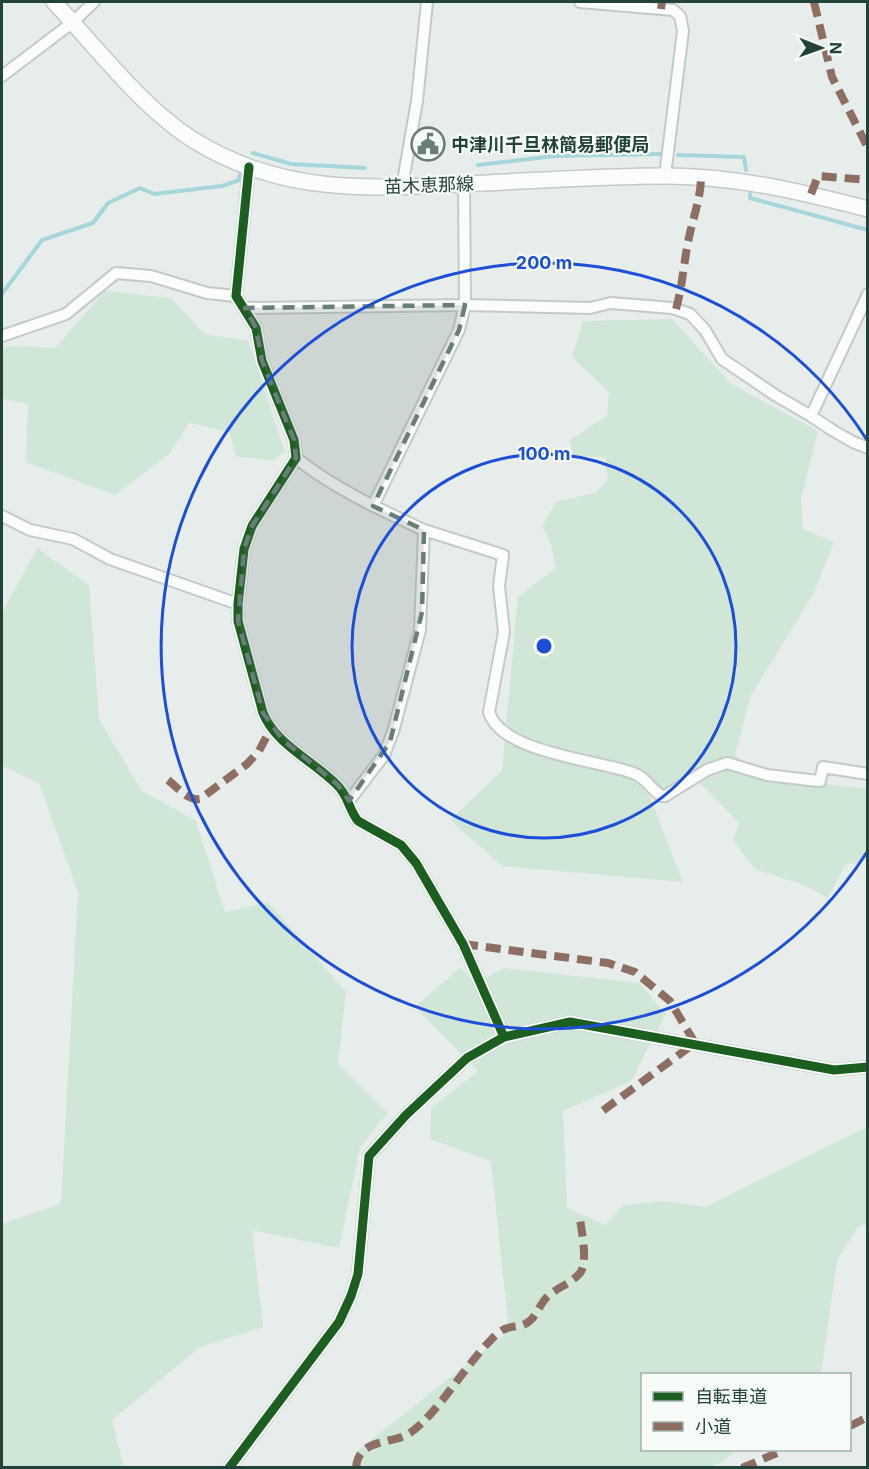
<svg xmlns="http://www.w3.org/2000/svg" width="869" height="1469" viewBox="0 0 869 1469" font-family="Inter,'Noto Sans JP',sans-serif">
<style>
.green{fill:#d0e6d6}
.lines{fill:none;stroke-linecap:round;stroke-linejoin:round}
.stream{stroke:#a7d5dc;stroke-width:4}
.street-casing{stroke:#c4cac7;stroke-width:14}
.secondary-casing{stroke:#c3cac7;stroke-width:18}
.street{stroke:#fbfcfc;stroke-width:10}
.secondary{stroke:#fbfcfc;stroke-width:15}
.quiet{stroke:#8d6e63;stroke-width:8;stroke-dasharray:15 8;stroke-linecap:butt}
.cycleway-casing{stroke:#f6fbf8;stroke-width:13}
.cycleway{stroke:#1b5e20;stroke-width:9}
.marked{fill:#687e77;fill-opacity:0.2;stroke:#687e77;stroke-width:4.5;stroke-dasharray:12 8;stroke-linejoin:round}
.ring{fill:none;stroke:#1d4ed8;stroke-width:3}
.labels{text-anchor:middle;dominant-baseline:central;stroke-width:4.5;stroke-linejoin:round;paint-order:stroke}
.poi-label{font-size:18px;font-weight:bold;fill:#234239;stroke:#f6fbf8;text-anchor:start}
.street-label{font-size:18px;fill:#234239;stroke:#f6fbf8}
.centre{fill:#1d4ed8;stroke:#f6fbf8;stroke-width:3}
.ring-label{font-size:18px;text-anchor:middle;font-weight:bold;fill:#1d4ed8;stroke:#f6fbf8;stroke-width:4.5;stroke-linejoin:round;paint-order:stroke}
</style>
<rect width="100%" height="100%" fill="#e7edea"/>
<path class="green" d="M105,291L171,298L204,334L248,341L285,452L274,460L237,457L229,432L189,423L170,453L115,495L26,462L28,404L3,399L2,395V357L3,348L8,346L55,348Z
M672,319L731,384L818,431L801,499L803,529L834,542L814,593L751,695L735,754L743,763L831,785L867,789V860L845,865L828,898L804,885L755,869L733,840L739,823L692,775L649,795L683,882L502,866L450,820L502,771L518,597L556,568L551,544L542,526L556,502L595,493L608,480L605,457L573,456L570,440L607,416L609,392L572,357L583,321Z
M37,548L89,585L99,719L142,791L196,821L225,912L268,902L346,992L338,1064L387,1113L360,1148L339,1248L252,1230L263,1327L200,1347L112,1420L124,1467H2V1224L61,1204L78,892L39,783L2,766V613Z
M461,967L474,984L504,968L639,983L666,1014L631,1081L563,1111L567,1208L605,1225L622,1206L662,1201L705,1207L867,1127V1224L858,1227L837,1260L821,1374H642V1450H739L712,1467L351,1468L356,1452L509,1331L491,1161L430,1139L431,1108L478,1071L415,1007Z"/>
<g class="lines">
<path class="stream" d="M253,153L291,164L365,168
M678,155L744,157L746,170
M478,165L555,156L661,154
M750,194V198L868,230
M2,294L42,240L93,223L108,203L140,188L154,194L222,186L239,180L240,174"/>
<defs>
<path id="street" d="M580,2L673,10L680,16L683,31L665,176
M2,76L73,22L94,2
M249,167L236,296L256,328L262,361L294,440L296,458L252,526L244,549L238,604V621L263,713C276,745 314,761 337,785C348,795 349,810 358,821L401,845L416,863L463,944L504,1037
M402,187L417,101L427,2
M245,308L465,305L590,308L611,303L672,308L690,314L705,330L722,359L775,395L811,416L832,430L853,442L868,448
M2,336L66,314L116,273L151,276L207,293L236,296
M811,416L868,294
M296,458C335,489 379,509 424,530L420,630L393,732L384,755L349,801
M373,506L459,330L465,305L464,184
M2,516L30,530L73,539L110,559L238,604
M424,530L503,555L499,586L504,632L489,712C501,753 598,760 633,773C646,777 651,790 662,796H665L707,770L727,763L767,775L818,781H820L823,767L868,774
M229,1468L339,1322L351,1296L358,1274L369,1156L406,1115L467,1058L504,1037L570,1022L834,1070L868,1067"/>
<path id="secondary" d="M54,2C96,47 143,109 195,141C281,194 367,189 463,184C531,181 599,176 667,176C740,177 798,191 868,209"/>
</defs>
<use href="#street" class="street-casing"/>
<use href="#secondary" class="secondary-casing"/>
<use href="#street" class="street"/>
<use href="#secondary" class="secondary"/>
<path class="quiet" d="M814,2L832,77L868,148
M661,9L662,2
M811,194L818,176L868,180
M676,309C683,284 684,258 690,233C694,215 701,196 701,177
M168,780C177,787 188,801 200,799L247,764L259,751L271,728
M463,944L608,963L635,972L670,1001L695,1043L601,1112
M850,1426L868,1417
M356,1468C358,1438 391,1445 410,1433C437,1414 463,1369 488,1343C492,1339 496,1334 501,1331C508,1326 516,1327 523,1325C536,1320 538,1306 547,1297C556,1288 572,1283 580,1273C588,1263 582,1233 580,1219
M742,1468L784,1450"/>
<defs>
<path id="cycleway" d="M249,167L236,296L256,328L262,361L294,440L296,458L252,526L244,549L238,604V621L263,713C276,745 314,761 337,785C348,795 349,810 358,821L401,845L416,863L463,944L504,1037
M229,1468L339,1322L351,1296L358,1274L369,1156L406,1115L467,1058L504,1037L570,1022L834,1070L868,1067"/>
</defs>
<use href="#cycleway" class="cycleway-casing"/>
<use href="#cycleway" class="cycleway"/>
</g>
<path class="marked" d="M465,305L459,330L373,506L424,530L422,612L390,742L349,801L338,785L283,740L263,713L238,621L244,549L252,526L296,458L294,440L262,361L256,328L245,308Z"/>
<g class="ring">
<circle cx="544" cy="646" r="192"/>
<path d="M867 852A383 383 0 1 1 867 440"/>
</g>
<defs>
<symbol id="civic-ring" viewBox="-11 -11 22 22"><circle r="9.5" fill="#f6fbf8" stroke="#687e77" stroke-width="1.5"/><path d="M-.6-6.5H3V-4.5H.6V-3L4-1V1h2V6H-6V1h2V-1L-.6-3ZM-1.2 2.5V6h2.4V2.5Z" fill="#687e77"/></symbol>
</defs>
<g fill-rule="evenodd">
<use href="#civic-ring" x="409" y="125" width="38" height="38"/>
</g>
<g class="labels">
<g class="poi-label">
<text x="451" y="144">中津川千旦林簡易郵便局</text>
</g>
<g class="street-label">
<text transform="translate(429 185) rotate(-2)">苗木恵那線</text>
</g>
</g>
<circle cx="544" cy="646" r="9" class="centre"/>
<g class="ring-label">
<text x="544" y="269">200 m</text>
<text x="544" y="460">100 m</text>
</g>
<rect width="869" height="1469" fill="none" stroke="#234239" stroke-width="6"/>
<rect x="641" y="1373" width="210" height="78" fill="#f6fbf8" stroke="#a2b1ac" stroke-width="1.5"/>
<rect x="653" y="1392" width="30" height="9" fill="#1b5e20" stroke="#a2b1ac" stroke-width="1.5"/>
<text x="695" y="1403" font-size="18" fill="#234239">自転車道</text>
<rect x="653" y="1422" width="30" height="9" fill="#8d6e63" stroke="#a2b1ac" stroke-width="1.5"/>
<text x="695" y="1433" font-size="18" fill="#234239">小道</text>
<g transform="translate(821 48) rotate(91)" stroke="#f6fbf8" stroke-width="4.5" paint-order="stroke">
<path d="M0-4.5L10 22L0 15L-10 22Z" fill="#234239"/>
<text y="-9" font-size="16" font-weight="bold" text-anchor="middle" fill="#234239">N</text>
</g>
</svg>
